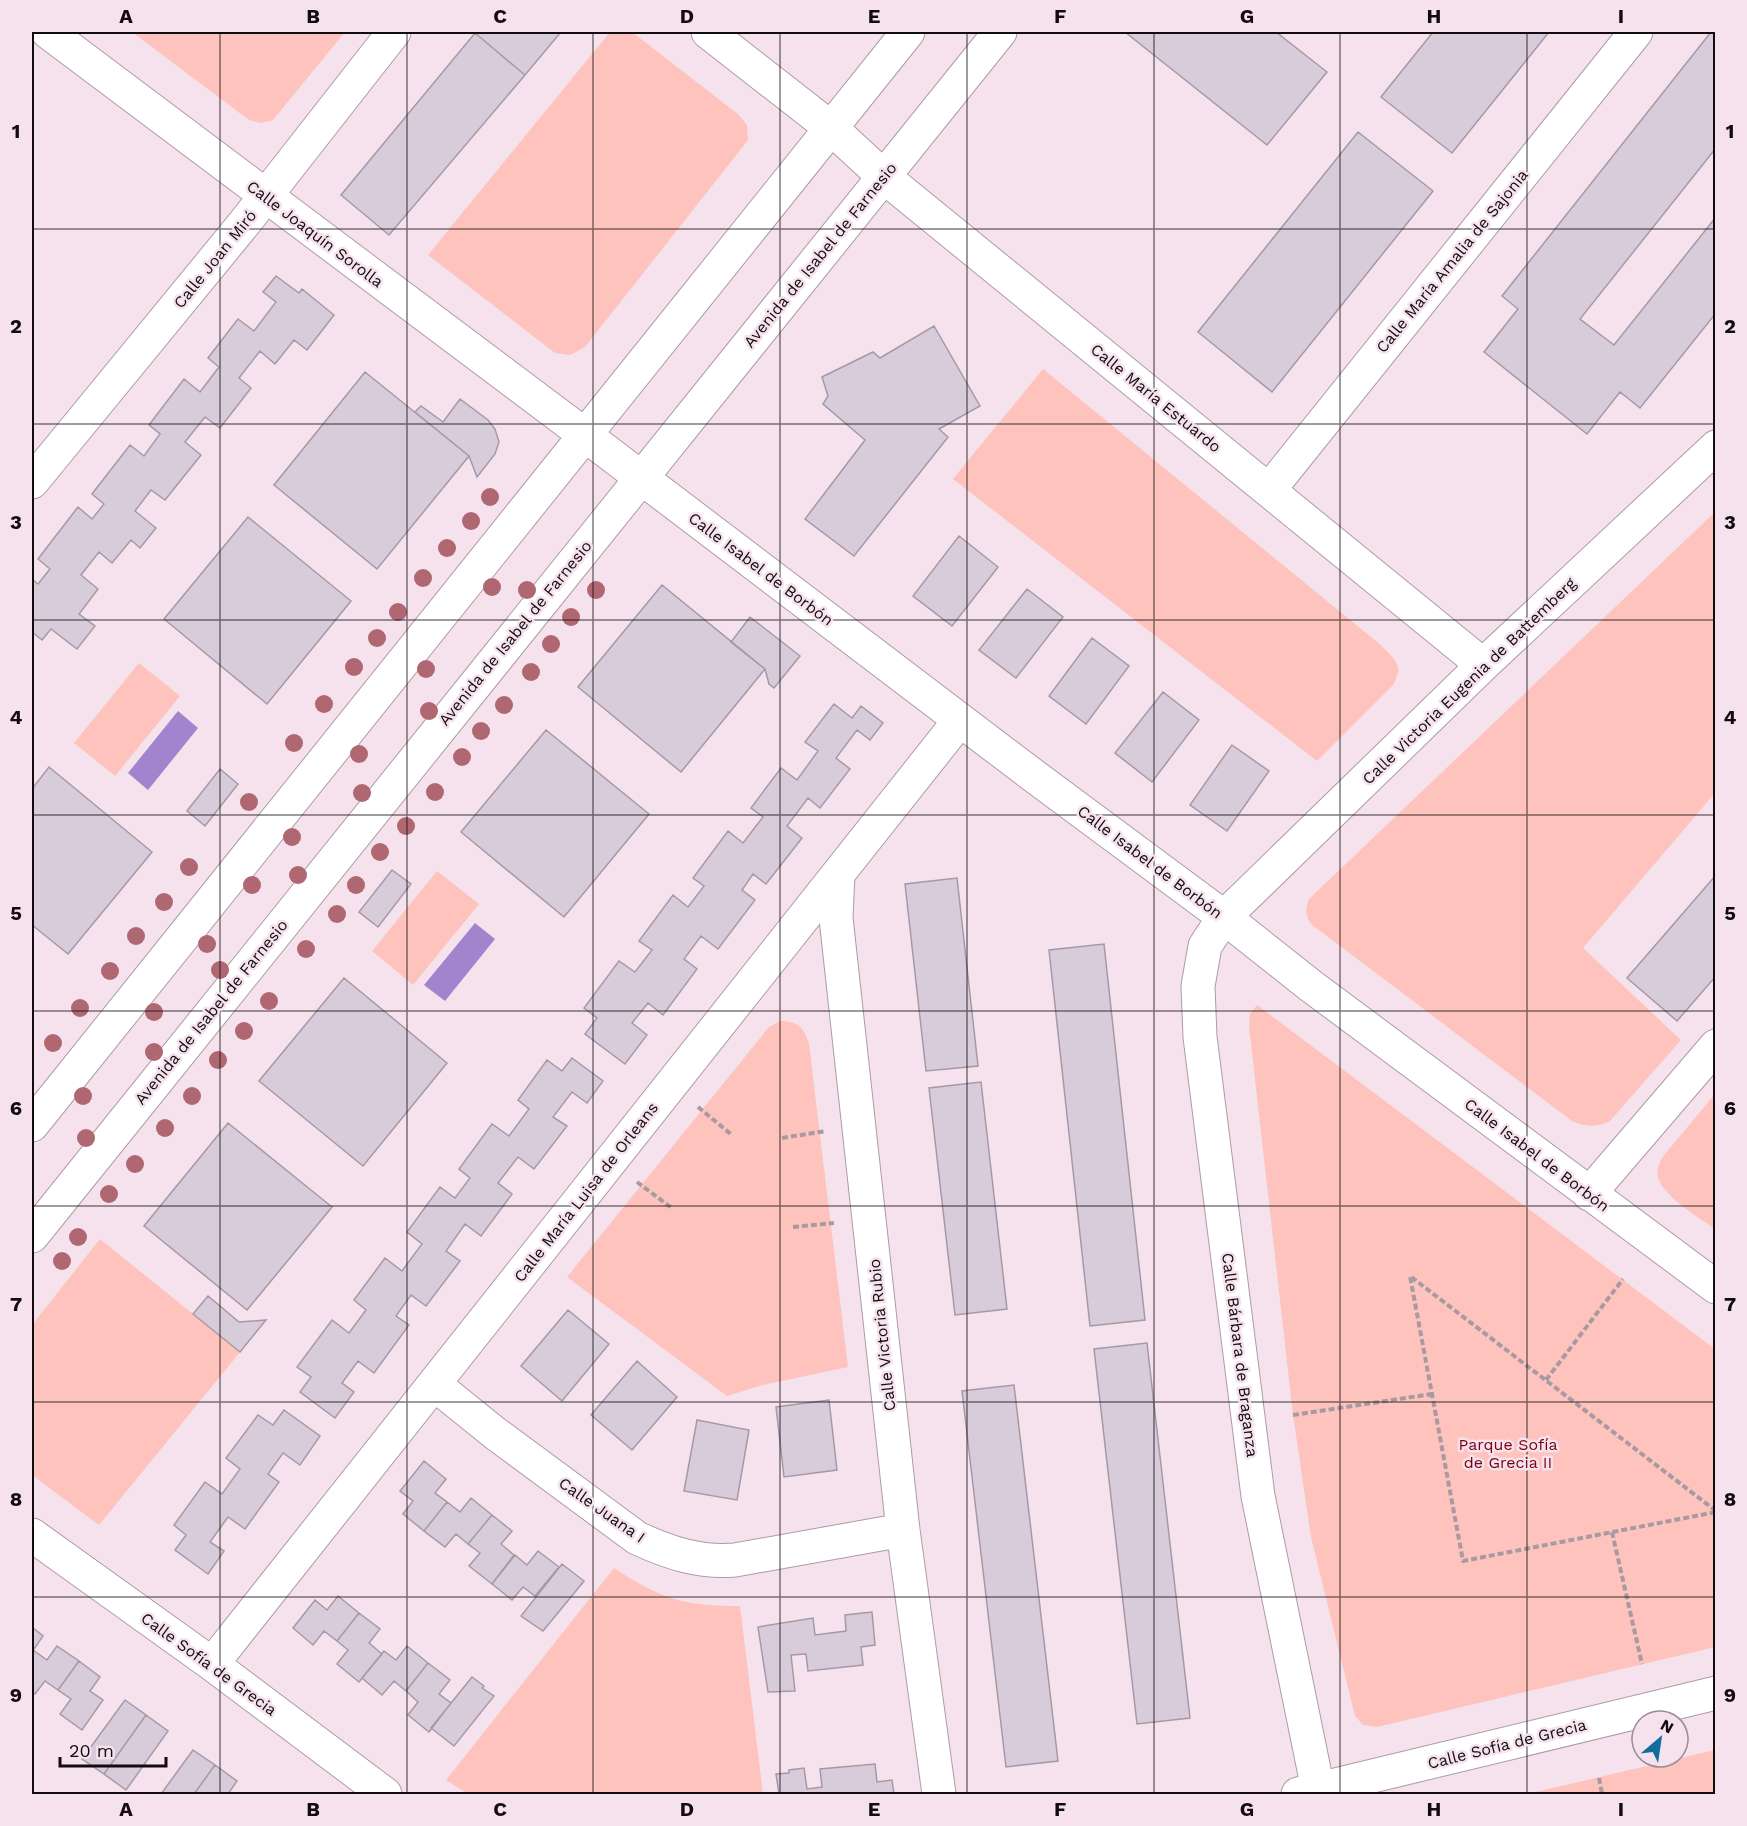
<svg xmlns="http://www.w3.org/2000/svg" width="1747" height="1826" viewBox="0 0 1747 1826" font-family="'Work Sans',sans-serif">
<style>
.green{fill:#fec3bc}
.water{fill:#a183ce}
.building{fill:#d8cbda;stroke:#a699a7;stroke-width:1.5}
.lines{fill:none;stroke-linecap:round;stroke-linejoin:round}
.minor-casing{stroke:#ad9ba5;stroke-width:35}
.path{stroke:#a89aa2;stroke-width:4;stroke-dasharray:6 3;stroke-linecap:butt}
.minor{stroke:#fff;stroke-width:33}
.tree{fill:#af6772}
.grid{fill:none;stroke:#120c10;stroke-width:1.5;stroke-opacity:0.55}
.labels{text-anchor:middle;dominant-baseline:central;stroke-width:5;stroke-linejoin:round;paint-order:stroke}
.street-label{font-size:16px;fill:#120c10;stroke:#f5e2ed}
.park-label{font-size:16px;fill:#76030d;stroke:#f5e2ed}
.neatline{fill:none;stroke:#120c10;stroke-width:2}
.grid-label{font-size:20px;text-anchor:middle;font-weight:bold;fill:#120c10}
</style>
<rect width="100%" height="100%" fill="#f5e2ed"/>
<path class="green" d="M132,32H345L273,120L261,123L249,120Z
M610,32H632L739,115L747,125L748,140L585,347L570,355L555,353L428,255Z
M1043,369L1349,619C1360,629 1395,653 1398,667C1399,673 1396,679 1393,685L1317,761L953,479Z
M1715,512V793L1583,948L1681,1040L1609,1122C1594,1127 1586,1127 1572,1121L1311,924C1305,915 1305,910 1309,899Z
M139,663L180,696L115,776L74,743Z
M437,871L479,904L413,985L372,951Z
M1257,1005L1715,1349V1647L1377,1727L1363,1725L1355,1716L1311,1537L1293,1415L1249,1026L1250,1014Z
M780,1021C797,1021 804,1027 809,1044L848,1367L763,1385L727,1396L567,1277L769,1027Z
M1715,1094V1229C1700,1218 1662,1196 1658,1177C1656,1168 1660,1161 1665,1154Z
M100,1239L240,1352L99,1525L32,1475V1325Z
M614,1568C661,1599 684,1606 740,1606L763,1794H468L446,1780Z
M1715,1750V1794H1527Z"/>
<path class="water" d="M178,711L198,728L148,790L128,773Z
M475,923L495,939L445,1001L424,985Z"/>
<path class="building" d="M477,32H561L525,75L475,33Z
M1125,32H1276L1327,72L1267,145Z
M1433,32H1549L1452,153L1381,97Z
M1711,32H1716V148L1580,319L1614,345L1716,217V313L1640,408L1620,392L1587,434L1484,352L1518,309L1502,296Z
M475,33L525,75L389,235L341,195Z
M1358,132L1433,191L1272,392L1198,332Z
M276,276L299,293L302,289L334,315L307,350L294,340L275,364L260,351L239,378L251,388L220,428L205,417L185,442L201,455L165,500L151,490L135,511L156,528L140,548L131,540L112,563L99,552L81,575L98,589L79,614L95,626L77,649L51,629L42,640L32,632V579L38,584L50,569L38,559L78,507L92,519L104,504L92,494L130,445L144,456L160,434L149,425L184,379L200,392L219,367L208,358L238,319L254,331L276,302L263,292Z
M934,326L980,406L939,429L948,437L854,556L805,519L865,440L823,404L828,396L822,377L873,352L880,358Z
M365,372L469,456L377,569L274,485Z
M460,399L488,420L495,429L499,442L495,454L477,477L469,456L415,412L421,406L443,422Z
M248,517L351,601L267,704L164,619Z
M959,536L998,567L952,626L913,596Z
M662,585L765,669L681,772L578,687Z
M1027,589L1063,617L1016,678L979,650Z
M750,617L800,656L774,688L769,684L765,669L731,642Z
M1092,638L1129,666L1086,724L1049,696Z
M1163,692L1199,720L1152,782L1115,753Z
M834,704L852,718L861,706L883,723L870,740L857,730L836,758L850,769L820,808L808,798L787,826L802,838L766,884L753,874L742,890L755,900L718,949L701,936L684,959L697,969L663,1015L648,1003L632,1023L647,1035L625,1064L585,1034L597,1018L584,1008L619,961L635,972L652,950L639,941L673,895L688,907L704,886L693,878L728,831L743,843L763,817L751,808L781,768L797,780L818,751L805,742Z
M546,730L649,814L564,917L461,832Z
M1232,745L1269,771L1227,831L1190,805Z
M49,767L152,852L68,954L32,925V789Z
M220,769L238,784L205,826L187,811Z
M392,870L411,884L378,927L359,912Z
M1716,875V976L1677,1021L1627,978Z
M957,878L978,1066L926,1071L905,884Z
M1104,944L1145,1320L1090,1326L1049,950Z
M344,978L447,1063L363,1166L259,1081Z
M572,1058L603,1081L587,1103L572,1092L553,1117L567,1126L534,1169L518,1157L498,1183L512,1194L481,1236L465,1224L446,1251L460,1261L426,1306L411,1295L396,1316L409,1325L374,1373L358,1361L342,1383L354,1392L335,1418L300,1392L311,1377L297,1367L332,1320L349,1333L366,1310L354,1300L385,1258L402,1271L422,1244L407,1232L440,1187L455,1198L470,1178L459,1169L492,1124L509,1136L529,1109L518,1100L547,1060L562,1071Z
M981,1082L1007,1309L955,1315L929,1088Z
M228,1123L332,1207L247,1310L144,1226Z
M208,1296L239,1322L266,1320L240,1352L193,1314Z
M568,1310L609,1344L562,1401L521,1366Z
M1147,1343L1190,1718L1137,1724L1094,1349Z
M637,1361L677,1397L632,1450L591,1415Z
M1014,1385L1058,1761L1006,1767L962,1391Z
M829,1400L837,1470L784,1477L776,1407Z
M284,1410L320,1436L300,1465L283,1453L268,1474L279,1482L245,1529L228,1517L210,1542L224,1551L208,1574L175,1550L186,1535L174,1525L205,1482L222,1494L240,1469L226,1458L258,1415L273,1425Z
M697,1420L749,1430L737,1500L684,1491Z
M424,1461L446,1479L435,1493L447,1502L424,1531L403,1514L413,1501L400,1491Z
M471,1498L492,1515L468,1544L456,1534L445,1547L424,1531L447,1502L460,1512Z
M492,1515L512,1531L501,1544L514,1555L492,1584L469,1566L480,1553L468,1544Z
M538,1551L559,1567L535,1596L523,1587L512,1600L492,1584L515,1555L527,1565Z
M562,1564L584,1581L543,1631L521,1616Z
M338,1596L359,1613L337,1641L324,1631L313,1645L293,1628L315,1600L327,1610Z
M872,1612L875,1645L861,1647L863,1665L808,1671L806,1654L791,1655L795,1691L768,1692L758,1627L813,1618L815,1635L846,1631L845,1615Z
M359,1613L380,1629L369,1643L382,1654L359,1682L337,1664L348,1650L337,1641Z
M32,1627L43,1636L32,1652Z
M57,1646L79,1661L58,1690L45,1681L35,1694L32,1692V1652L33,1650L47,1660Z
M407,1646L428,1663L406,1691L394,1681L382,1695L362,1678L384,1651L396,1660Z
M79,1661L100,1677L90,1691L103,1700L82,1730L60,1714L71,1699L58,1690Z
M428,1663L450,1680L439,1694L451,1703L429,1732L408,1715L418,1702L406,1691Z
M472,1677L484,1686L482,1688L494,1696L454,1746L431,1728Z
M125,1700L146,1715L104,1774L82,1759Z
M146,1715L168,1731L126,1790L104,1774Z
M193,1750L215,1765L194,1794H161Z
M875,1764L877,1782L892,1780L894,1794H779L776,1774L789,1773V1770L804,1768L807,1789L822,1787L820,1769Z
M215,1765L237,1781L228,1794H194Z"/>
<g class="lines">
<defs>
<path id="minor" d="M48,32L585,435L1030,773L1224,917L1311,986L1716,1287
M708,32L831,128L883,176L1483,665
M32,482L246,221L394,32
M1269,490L1636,32
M838,874L836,918L903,1530L939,1794
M32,1125L908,32
M1589,1194L1716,1046
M32,1236L1000,32
M434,1384L496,1434L637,1538C669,1553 700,1563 735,1560L903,1530
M32,1535L212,1664L385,1794
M212,1664L960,720
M1298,1794L1716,1693
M1319,1794L1258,1496L1200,1037L1198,986L1205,946L1224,917L1483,665L1716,447"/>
</defs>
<use href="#minor" class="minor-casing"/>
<path class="path" d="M698,1107L732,1135
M782,1138L826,1131
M637,1182L673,1209
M793,1227L834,1223
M1546,1380L1623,1279
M1293,1415L1432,1394
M1716,1511L1410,1276L1463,1561L1716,1512
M1612,1532L1642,1664
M1599,1778L1602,1794"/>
<use href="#minor" class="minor"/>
</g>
<g class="tree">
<circle cx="490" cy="497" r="9"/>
<circle cx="471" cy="521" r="9"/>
<circle cx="447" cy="548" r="9"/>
<circle cx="423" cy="578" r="9"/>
<circle cx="492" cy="587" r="9"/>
<circle cx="527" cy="590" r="9"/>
<circle cx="596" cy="590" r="9"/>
<circle cx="398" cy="612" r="9"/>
<circle cx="571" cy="617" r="9"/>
<circle cx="377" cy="638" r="9"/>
<circle cx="551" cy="644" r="9"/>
<circle cx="354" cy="667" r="9"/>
<circle cx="426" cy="669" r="9"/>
<circle cx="531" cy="672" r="9"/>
<circle cx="324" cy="704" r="9"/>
<circle cx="504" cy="705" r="9"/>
<circle cx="429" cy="711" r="9"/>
<circle cx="481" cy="731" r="9"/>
<circle cx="294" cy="743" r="9"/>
<circle cx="359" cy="754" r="9"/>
<circle cx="462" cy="757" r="9"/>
<circle cx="435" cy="792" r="9"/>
<circle cx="362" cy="793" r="9"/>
<circle cx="249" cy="802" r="9"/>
<circle cx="406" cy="826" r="9"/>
<circle cx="292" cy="837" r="9"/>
<circle cx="380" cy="852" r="9"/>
<circle cx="189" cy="867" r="9"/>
<circle cx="298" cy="875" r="9"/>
<circle cx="252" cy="885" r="9"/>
<circle cx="356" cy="885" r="9"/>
<circle cx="164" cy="902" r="9"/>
<circle cx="337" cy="914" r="9"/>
<circle cx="136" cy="936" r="9"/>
<circle cx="207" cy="944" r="9"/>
<circle cx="306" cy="949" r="9"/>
<circle cx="220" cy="970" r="9"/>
<circle cx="110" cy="971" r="9"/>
<circle cx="269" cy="1001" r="9"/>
<circle cx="80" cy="1008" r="9"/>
<circle cx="154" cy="1012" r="9"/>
<circle cx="244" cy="1031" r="9"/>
<circle cx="53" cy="1043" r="9"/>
<circle cx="154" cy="1052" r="9"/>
<circle cx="218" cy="1060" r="9"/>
<circle cx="83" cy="1096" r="9"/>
<circle cx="192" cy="1096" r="9"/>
<circle cx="165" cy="1128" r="9"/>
<circle cx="86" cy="1138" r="9"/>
<circle cx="135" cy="1164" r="9"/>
<circle cx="109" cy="1194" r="9"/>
<circle cx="78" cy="1237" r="9"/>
<circle cx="62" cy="1261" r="9"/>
</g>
<path class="grid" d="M220,32V1794M407,32V1794M593,32V1794M780,32V1794M967,32V1794M1154,32V1794M1340,32V1794M1527,32V1794M32,229H1716M32,424H1716M32,620H1716M32,815H1716M32,1011H1716M32,1206H1716M32,1402H1716M32,1597H1716"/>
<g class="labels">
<g class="street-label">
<text transform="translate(315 234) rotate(37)">Calle Joaquín Sorolla</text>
<text transform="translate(820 255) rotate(-51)">Avenida de Isabel de Farnesio</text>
<text transform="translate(215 259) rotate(-51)">Calle Joan Miró</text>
<text transform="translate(1452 261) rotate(-51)">Calle María Amalia de Sajonia</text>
<text transform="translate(1156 398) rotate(39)">Calle María Estuardo</text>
<text transform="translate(761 569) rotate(37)">Calle Isabel de Borbón</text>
<text transform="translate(515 633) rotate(-51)">Avenida de Isabel de Farnesio</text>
<text transform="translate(1469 681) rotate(-44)">Calle Victoria Eugenia de Battemberg</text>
<text transform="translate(1150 862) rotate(37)">Calle Isabel de Borbón</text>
<text transform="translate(211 1012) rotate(-51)">Avenida de Isabel de Farnesio</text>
<text transform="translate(1537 1155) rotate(37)">Calle Isabel de Borbón</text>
<text transform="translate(586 1192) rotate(-52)">Calle María Luisa de Orleans</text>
<text transform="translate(882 1335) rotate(-96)">Calle Victoria Rubio</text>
<text transform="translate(1240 1355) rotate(83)">Calle Bárbara de Braganza</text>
<text transform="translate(602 1510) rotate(35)">Calle Juana I</text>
<text transform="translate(209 1664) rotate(36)">Calle Sofía de Grecia</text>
<text transform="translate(1507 1744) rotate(-14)">Calle Sofía de Grecia</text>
</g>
<g class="park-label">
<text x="1508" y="1444">Parque Sofía<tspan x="1508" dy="18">de Grecia II</tspan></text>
</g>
</g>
<rect width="1747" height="1826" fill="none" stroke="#f5e2ed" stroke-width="66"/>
<g transform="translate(1660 1739) rotate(29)"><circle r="28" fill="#f5e2ed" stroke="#9a8c95" stroke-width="1.5"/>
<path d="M0-4.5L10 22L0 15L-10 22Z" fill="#126e9d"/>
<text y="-9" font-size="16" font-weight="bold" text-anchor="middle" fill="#120c10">N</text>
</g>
<path d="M60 1757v9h106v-9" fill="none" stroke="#120c10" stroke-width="3"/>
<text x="69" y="1757" font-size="18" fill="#120c10" stroke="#f5e2ed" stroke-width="4.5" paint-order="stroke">20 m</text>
<rect x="33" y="33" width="1681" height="1760" class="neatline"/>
<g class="grid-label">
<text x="126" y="23">A</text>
<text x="313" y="23">B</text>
<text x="500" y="23">C</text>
<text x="687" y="23">D</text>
<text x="874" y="23">E</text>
<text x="1060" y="23">F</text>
<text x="1247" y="23">G</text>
<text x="1434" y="23">H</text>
<text x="1621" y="23">I</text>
<text x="16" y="138">1</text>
<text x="1730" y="138">1</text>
<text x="16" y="333">2</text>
<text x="1730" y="333">2</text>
<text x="16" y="529">3</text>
<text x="1730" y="529">3</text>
<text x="16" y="724">4</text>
<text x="1730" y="724">4</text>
<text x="16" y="920">5</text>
<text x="1730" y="920">5</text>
<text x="16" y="1115">6</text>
<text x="1730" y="1115">6</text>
<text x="16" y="1311">7</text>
<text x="1730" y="1311">7</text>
<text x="16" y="1506">8</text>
<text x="1730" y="1506">8</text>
<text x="16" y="1702">9</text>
<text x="1730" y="1702">9</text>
<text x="126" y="1816">A</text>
<text x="313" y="1816">B</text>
<text x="500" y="1816">C</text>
<text x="687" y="1816">D</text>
<text x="874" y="1816">E</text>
<text x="1060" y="1816">F</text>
<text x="1247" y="1816">G</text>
<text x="1434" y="1816">H</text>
<text x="1621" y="1816">I</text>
</g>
</svg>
